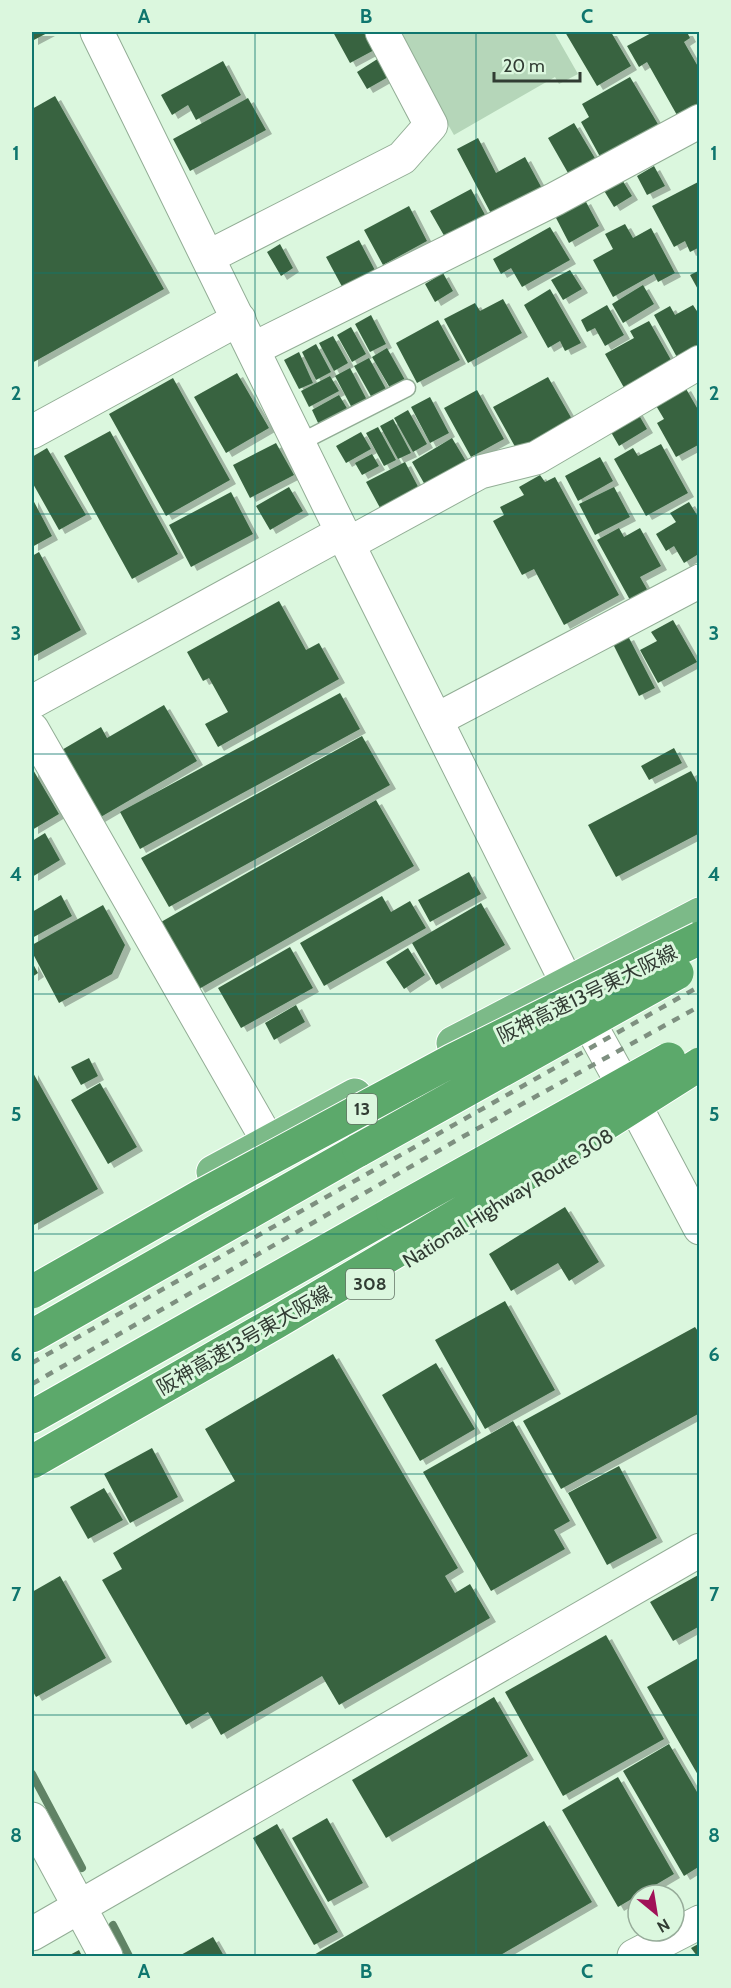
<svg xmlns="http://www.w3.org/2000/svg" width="731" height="1988" viewBox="0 0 731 1988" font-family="Cabin,'Noto Sans JP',sans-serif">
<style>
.green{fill:#b5d6b9}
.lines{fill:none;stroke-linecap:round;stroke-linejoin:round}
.stream{stroke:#608365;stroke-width:8}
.building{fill:#396441;filter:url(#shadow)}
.service-casing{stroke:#92ad95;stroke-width:19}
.minor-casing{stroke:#92ad95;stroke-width:35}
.tertiary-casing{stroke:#92ad95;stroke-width:35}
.trunk-casing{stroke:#fff;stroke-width:35}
.motorway-casing{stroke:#fff;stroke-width:35}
.service{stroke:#fff;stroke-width:16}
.minor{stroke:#fff;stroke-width:33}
.tertiary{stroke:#fff;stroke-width:33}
.trunk{stroke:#7cba88;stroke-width:33}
.motorway{stroke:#5ca96b;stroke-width:33}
.rail{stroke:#7e9080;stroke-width:4.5;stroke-dasharray:8 8;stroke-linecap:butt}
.motorway-bridge-casing{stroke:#fff;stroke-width:35;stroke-linecap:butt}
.motorway-bridge{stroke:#5ca96b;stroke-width:33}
.grid{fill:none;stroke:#0f766e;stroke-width:1.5;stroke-opacity:0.55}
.labels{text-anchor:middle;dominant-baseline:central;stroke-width:6;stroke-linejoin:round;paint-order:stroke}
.shield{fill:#dbf7de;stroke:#647466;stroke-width:1.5}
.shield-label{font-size:18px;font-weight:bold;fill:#313c33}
.street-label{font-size:20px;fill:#313c33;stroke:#dbf7de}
.neatline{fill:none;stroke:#0f766e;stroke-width:2}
.grid-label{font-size:20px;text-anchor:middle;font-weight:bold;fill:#0f766e}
</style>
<defs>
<filter id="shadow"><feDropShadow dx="6" dy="4" stdDeviation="0" flood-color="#0004"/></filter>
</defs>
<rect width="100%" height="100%" fill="#dbf7de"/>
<path class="green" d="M395,32H554L578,74L559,84L555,77L454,135Z"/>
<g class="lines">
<path class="stream" d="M32,1774L82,1868
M113,1925L129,1956"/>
</g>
<path class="building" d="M32,32H49L32,41Z
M333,32H369L378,48L350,63Z
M565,32H611L631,66L597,86Z
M653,32H687L690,38L684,42L700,70V105L682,124L647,62L639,67L627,46Z
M379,58L390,76L367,89L357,72Z
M223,61L241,95L196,120L188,105L172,115L161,95Z
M630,77L662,131L604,164L581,122L589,117L582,104Z
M55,96L164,289L32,363V109Z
M248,98L266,130L190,171L173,139Z
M574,123L599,165L572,180L548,138Z
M478,138L496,173L525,157L546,196L496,223L457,149Z
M654,166L665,186L647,195L637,176Z
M621,178L632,196L614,207L603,189Z
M700,181V247L690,252L685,241L674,247L652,206Z
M471,189L490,224L450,246L430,211Z
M585,200L599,226L569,243L555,216Z
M409,206L427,241L383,265L364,230Z
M625,224L633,238L651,228L675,273L658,282L654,274L613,297L593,260L613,249L605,234Z
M550,227L570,260L522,287L511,268L501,274L493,259Z
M359,240L378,276L346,294L326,257Z
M280,244L293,268L281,276L267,252Z
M570,270L582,289L563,300L551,280Z
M700,270V293L690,275Z
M443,273L453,291L435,302L425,284Z
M643,285L654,304L623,323L612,304Z
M550,289L581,343L565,351L560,341L548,348L524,305Z
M503,299L522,333L468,363L444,319L475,303L480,311Z
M607,305L624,335L605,346L595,328L587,332L581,320Z
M693,305L700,316V350L679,361L654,315L670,306L675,315Z
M371,315L386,344L370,352L355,324Z
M438,320L460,360L417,383L396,343Z
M649,321L675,367L627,393L605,354L634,338L630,331Z
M351,327L366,354L352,362L337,335Z
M333,336L348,363L334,371L319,343Z
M316,344L331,372L316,380L302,352Z
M387,348L405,380L390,388L372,357Z
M299,352L313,383L299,389L284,360Z
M369,358L386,389L372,398L354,366Z
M350,368L367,400L352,408L335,376Z
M237,373L269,428L226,453L194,397Z
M330,376L339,391L309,407L301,391Z
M548,377L573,421L518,452L493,407Z
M173,378L230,480L166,516L109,414Z
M685,387L700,413V444L676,457L657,423L664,419L655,404Z
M477,390L504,439L471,457L444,408Z
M339,395L348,410L319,425L312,410Z
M430,397L449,433L430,443L411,407Z
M408,410L427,444L413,452L394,418Z
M636,410L647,429L619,446L608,427Z
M393,419L411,453L398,459L380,426Z
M378,427L396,460L384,466L366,433Z
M110,431L178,554L132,579L64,456Z
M361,432L371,449L346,463L336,446Z
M452,438L470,468L429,492L412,462Z
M276,443L294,475L250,498L233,465Z
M661,444L688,493L646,516L614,459L633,448L638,456Z
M47,448L86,515L59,530L32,482V457Z
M372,454L379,466L362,475L355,463Z
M600,457L613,481L578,501L565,476Z
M405,462L423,496L385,517L366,482Z
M540,475L545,482L555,477L619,595L564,625L534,569L522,575L493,521L504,515L500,507L524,495L519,487Z
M289,487L303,511L270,530L256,506Z
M614,487L630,517L595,535L579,504Z
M231,492L253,534L191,567L169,525Z
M32,498L52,536L32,547Z
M689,502L700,520V559L697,555L684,563L674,546L666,551L656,534L676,522L670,513Z
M619,528L624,537L640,528L661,566L640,577L648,591L630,600L597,540Z
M39,552L81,630L32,657V556Z
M279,601L306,650L319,643L339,679L218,747L205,724L228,712L209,678L203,681L187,652Z
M673,620L697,662L658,683L640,650L657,641L651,632Z
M628,636L655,688L639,696L613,644Z
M340,693L360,729L140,849L120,812Z
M164,705L197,761L99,818L60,751L101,727L107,738Z
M362,736L390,785L169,907L141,858Z
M674,748L682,763L649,780L641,766Z
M32,768L59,814L32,830Z
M691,771L700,788V833L616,877L588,825Z
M376,800L414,866L199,989L161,922Z
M45,833L60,860L32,877V841Z
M469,872L481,894L430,922L418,900Z
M61,895L72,916L32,938V912Z
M382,896L391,912L410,901L426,928L324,986L300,943Z
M481,903L505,945L436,985L412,943Z
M103,905L125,945L112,974L59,1003L32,952V945Z
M290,947L313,988L241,1028L218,988Z
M408,948L425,975L404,989L386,962Z
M32,962L38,973L32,977Z
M296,1005L305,1022L274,1040L265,1023Z
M89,1058L98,1076L81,1085L71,1067Z
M32,1071L98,1189L32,1226Z
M100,1083L137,1147L108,1164L71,1100Z
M565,1207L599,1262L569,1281L558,1263L511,1291L489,1254Z
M505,1301L555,1390L485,1429L435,1340Z
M695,1327L700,1334V1413L561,1489L523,1421Z
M333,1354L458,1568L445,1576L455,1593L470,1584L490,1618L339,1705L322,1676L221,1735L208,1712L186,1725L102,1580L122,1569L113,1553L235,1481L205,1429Z
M436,1363L475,1429L420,1461L382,1395Z
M513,1421L570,1521L554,1530L565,1549L491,1591L423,1472Z
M152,1448L178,1497L130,1523L104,1474Z
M619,1466L657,1538L607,1565L568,1493Z
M104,1488L123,1520L88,1539L70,1507Z
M700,1574V1626L673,1641L650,1602Z
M60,1576L106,1658L36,1697L32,1690V1592Z
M606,1635L664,1739L563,1796L505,1692Z
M700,1657V1774L698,1775L647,1687Z
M494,1697L528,1756L386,1838L352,1780Z
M669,1744L700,1797V1866L684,1876L623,1771Z
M618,1777L674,1874L618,1907L562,1810Z
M327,1818L363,1883L328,1902L292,1838Z
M544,1821L592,1902L499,1956H312Z
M277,1824L338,1932L314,1945L253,1838Z
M213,1937L224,1956H179Z
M700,1943V1956H697L691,1948Z
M79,1950L82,1956H68Z"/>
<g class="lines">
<defs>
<path id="service" d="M299,443L407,388"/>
<path id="minor" d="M208,257L402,158L431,125L382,32
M253,349L555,199L700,121
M32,432L239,319
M348,544L480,472L536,458L700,362
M436,720L700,581
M32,729L268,1141
M32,1819L106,1956
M32,1934L700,1550
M634,1956L700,1922"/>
<path id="tertiary" d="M97,32L348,544L567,983L640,1115L700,1228
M32,702L343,532"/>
<path id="trunk" d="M453,1043L700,914
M213,1172L355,1095"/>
<path id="motorway" d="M32,1336L359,1150
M32,1417L393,1213"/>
</defs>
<use href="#service" class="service-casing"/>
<use href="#minor" class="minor-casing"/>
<use href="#tertiary" class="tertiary-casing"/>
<use href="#trunk" class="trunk-casing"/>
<use href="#motorway" class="motorway-casing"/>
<use href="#service" class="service"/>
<use href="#minor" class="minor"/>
<use href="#tertiary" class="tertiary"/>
<use href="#trunk" class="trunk"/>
<use href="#motorway" class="motorway"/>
<path class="rail" d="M32,1363L700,986
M32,1384L464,1136L700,1006"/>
<defs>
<path id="motorway-bridge" d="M359,1150L677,973
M393,1213L669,1059
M32,1292L199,1197L453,1060L700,938
M32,1462L275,1323L520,1178L700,1064"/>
</defs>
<use href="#motorway-bridge" class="motorway-bridge-casing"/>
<use href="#motorway-bridge" class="motorway-bridge"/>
</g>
<path class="grid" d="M255,32V1956M476,32V1956M32,273H700M32,514H700M32,754H700M32,994H700M32,1234H700M32,1474H700M32,1715H700"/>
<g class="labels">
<g class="shield">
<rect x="347" y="1094" width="30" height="30" rx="4.5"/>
<rect x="346" y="1269" width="48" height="30" rx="4.5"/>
</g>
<g class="shield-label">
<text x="362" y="1109">13</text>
<text x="370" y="1284">308</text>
</g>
<g class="street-label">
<text transform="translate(587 994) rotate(-26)">阪神高速13号東大阪線</text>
<text transform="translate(508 1198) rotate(-32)">National Highway Route 308</text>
<text transform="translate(244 1340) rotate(-30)">阪神高速13号東大阪線</text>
</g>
</g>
<rect width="731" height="1988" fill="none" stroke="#dbf7de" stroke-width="66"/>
<g transform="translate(656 1913) rotate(150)"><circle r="28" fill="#dbf7de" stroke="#97ac9a" stroke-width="1.5"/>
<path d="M0-4.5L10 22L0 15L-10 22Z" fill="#a11158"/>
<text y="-9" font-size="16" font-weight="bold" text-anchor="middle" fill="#313c33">N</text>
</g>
<path d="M494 72v9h86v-9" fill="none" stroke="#313c33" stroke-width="3"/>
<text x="503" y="72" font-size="18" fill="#313c33" stroke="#dbf7de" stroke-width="4.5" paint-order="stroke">20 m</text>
<rect x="33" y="33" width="665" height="1922" class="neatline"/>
<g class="grid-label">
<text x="144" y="23">A</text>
<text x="366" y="23">B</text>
<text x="587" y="23">C</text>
<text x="16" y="160">1</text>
<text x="714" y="160">1</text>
<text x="16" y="400">2</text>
<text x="714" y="400">2</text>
<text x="16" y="640">3</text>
<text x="714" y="640">3</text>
<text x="16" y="881">4</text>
<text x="714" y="881">4</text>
<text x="16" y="1121">5</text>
<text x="714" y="1121">5</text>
<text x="16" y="1361">6</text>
<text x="714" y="1361">6</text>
<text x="16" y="1601">7</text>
<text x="714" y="1601">7</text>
<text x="16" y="1842">8</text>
<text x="714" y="1842">8</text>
<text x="144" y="1978">A</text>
<text x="366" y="1978">B</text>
<text x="587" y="1978">C</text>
</g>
</svg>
